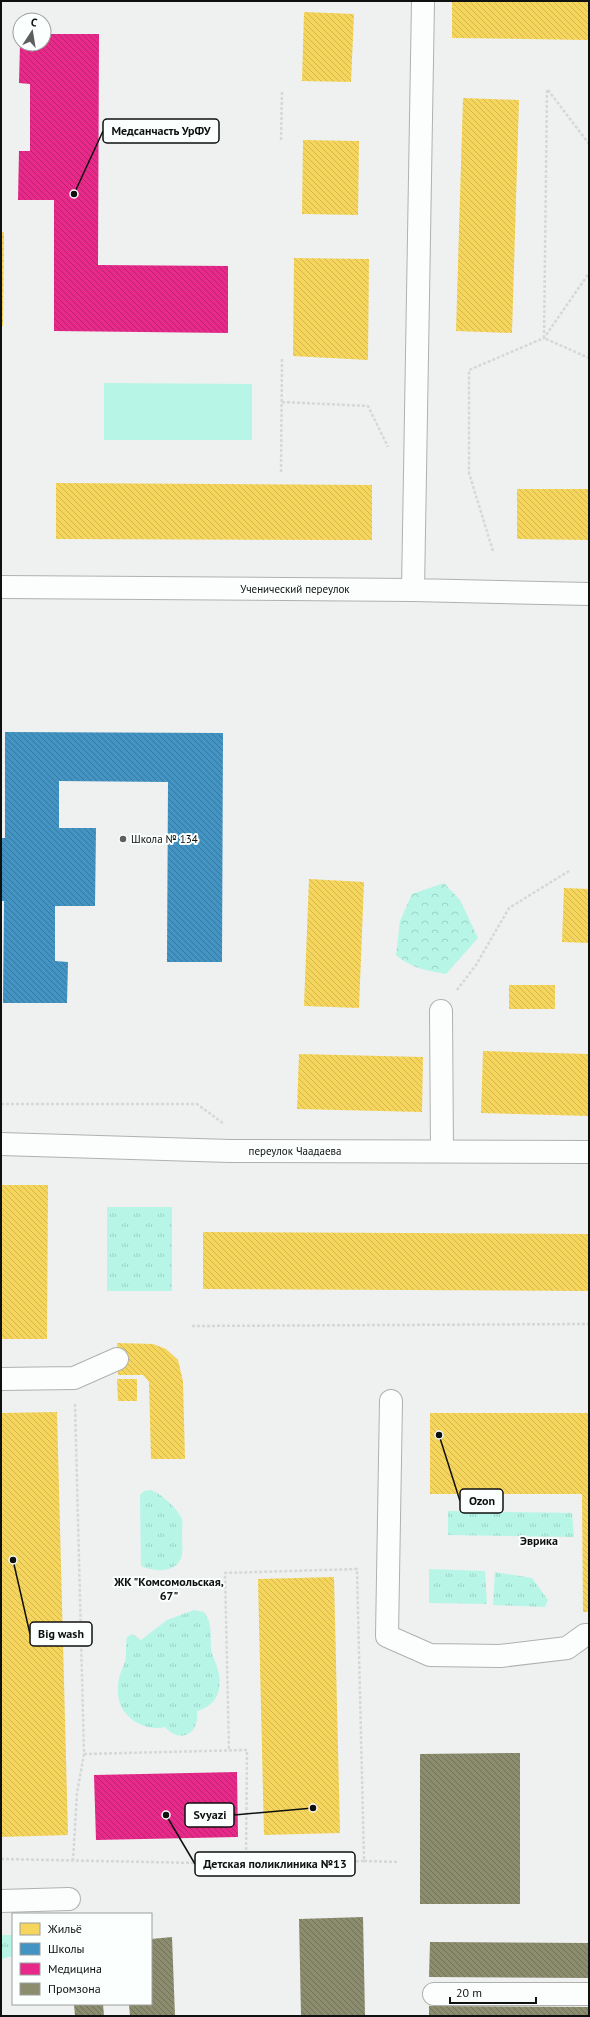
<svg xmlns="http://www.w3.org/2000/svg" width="590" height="2017" viewBox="0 0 590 2017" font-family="'PT Sans',sans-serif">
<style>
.grass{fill:url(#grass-tufts)}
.forest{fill:url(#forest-crowns)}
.garden{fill:#b7f5e7}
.homes{fill:url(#homes-back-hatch)}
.schools{fill:url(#schools-back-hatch)}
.health{fill:url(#health-back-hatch)}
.industry{fill:url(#industry-back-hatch)}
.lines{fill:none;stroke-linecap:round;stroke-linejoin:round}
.minor-casing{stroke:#afb1b0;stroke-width:24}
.path{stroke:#d6d8d7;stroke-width:2.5;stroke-dasharray:3 2;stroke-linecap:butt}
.minor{stroke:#fcfdfd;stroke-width:22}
.poi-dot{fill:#5d5f5e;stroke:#fbfffe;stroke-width:1.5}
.labels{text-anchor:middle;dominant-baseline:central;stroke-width:4;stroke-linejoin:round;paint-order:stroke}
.street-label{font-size:11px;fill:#0f1010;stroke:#fbfffe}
.poi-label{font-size:11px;fill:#0f1010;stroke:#fbfffe;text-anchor:start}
.neighbourhood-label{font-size:12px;font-weight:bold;fill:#0f1010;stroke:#fbfffe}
.leader{fill:none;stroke:#0f1010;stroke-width:1.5}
.callout-dot{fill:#0f1010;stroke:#fbfffe;stroke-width:1.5}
.callout{fill:#fbfffe;stroke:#0f1010;stroke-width:1.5}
.callout-label{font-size:12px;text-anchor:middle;font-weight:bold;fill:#0f1010}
</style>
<defs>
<pattern id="grass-tufts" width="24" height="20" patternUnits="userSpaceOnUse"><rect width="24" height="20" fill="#b7f5e7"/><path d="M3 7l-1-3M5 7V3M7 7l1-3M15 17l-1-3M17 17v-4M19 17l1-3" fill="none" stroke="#9cd1c5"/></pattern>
<pattern id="forest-crowns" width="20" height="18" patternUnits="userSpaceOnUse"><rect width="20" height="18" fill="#b7f5e7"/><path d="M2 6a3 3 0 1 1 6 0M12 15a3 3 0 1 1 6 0" fill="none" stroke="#9cd1c5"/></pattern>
<pattern id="homes-back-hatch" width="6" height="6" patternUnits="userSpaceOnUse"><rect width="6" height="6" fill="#f6d55c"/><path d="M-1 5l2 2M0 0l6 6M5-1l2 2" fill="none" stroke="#d2b64f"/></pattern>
<pattern id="schools-back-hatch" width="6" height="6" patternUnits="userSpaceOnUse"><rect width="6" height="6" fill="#4393c3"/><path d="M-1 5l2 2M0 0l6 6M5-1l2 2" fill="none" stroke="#36779d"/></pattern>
<pattern id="health-back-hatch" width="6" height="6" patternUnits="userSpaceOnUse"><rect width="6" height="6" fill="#e7298a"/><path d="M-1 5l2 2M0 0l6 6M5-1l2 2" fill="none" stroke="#ba226f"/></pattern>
<pattern id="industry-back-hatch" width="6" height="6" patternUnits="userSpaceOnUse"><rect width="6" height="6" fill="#8c8c6e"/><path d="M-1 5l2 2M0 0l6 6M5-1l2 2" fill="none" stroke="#717159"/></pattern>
</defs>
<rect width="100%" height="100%" fill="#eef1f0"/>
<path class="grass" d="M107,1207H172V1291H107Z
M150,1490C160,1492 178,1509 182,1519C183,1523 182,1530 182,1535C182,1541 183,1548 182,1554C179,1574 154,1572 141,1566L140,1495L144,1491Z
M448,1511L572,1513L574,1537L448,1535Z
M429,1569L485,1571L487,1604L429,1603Z
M495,1572L532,1578L548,1600L545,1607L493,1605Z
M194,1610L204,1612C214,1625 209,1638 212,1653C213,1658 216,1662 217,1667C224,1686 218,1706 197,1711C200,1733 181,1745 165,1727C143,1732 118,1716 118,1692C117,1680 121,1672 125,1662C127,1654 125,1645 127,1637L132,1634L141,1640L167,1620Z
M1,1935H13V1956L1,1959Z"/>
<path class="forest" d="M444,883L460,900L478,938L446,974C427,971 411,968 396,955L400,921L412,894Z"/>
<path class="garden" d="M104,383L252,384V440H104Z"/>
<path class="homes" d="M452,1H589V40L452,38Z
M304,12L354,14L351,82L302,81Z
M463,98L519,100L512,333L456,331Z
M303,140L359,141L358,215L302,214Z
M1,232H4L3,326H1Z
M294,258L369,259L368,360L293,356Z
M56,483L372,485V540L56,539Z
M517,489H589V540L517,539Z
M309,879L364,882L359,1008L304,1006Z
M564,888L589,889V943L562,942Z
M509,985H555V1009H509Z
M483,1051L589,1054V1116L481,1113Z
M299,1054L423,1057L422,1112L297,1109Z
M1,1185H48L47,1339H1Z
M203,1232L589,1234V1291L203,1289Z
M117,1343L153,1344L166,1349L178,1360L183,1381L185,1459H151L149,1382L143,1375H118Z
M117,1379H137V1401H118Z
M57,1412L68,1835L1,1837V1413Z
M430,1413H589V1612H583L582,1494H430Z
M334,1577L340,1833L264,1835L258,1579Z"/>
<path class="schools" d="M5,732L223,733L222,962H167L168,782L59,781V828H96L95,906H55V961L68,962L67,1003H3L4,901H1V838H5Z"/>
<path class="health" d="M44,34H99L98,265L228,266V333L54,331V200H18L19,151H30V84L19,83L20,44H44Z
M237,1772L238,1837L96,1840L94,1775Z"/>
<path class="industry" d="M520,1753V1904H420V1754Z
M363,1917L365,2016H301L299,1919Z
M172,1937L175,2016H130L129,2004H151V1939Z
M430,1942L589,1943V1978L429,1977Z
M74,2004H103L104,2016H75Z
M429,2006L589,2007V2016H429Z"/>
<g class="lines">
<defs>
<path id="minor" d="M1,587L413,590L589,594
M413,590L423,1
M441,1011L442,1151
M1,1144L230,1151L589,1152
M1,1379L74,1378L117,1359
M391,1401L387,1636L430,1655L500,1656L567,1648L585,1635H589
M1,1901L69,1899
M434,1994H589"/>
</defs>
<use href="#minor" class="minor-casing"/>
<path class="path" d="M547,90L544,338L589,358
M548,90L589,144
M281,140L282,90
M282,402L368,406L388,447
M281,472L282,358
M493,551L469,473V370L544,338L589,273
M457,990L476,965L509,908L569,871
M1,1104H197L224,1124
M192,1326L589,1324
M84,1754L247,1750L246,1864
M1,1859L246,1864L364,1861L357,1569L225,1573L229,1751
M73,1861L77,1793L84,1754L75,1404
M364,1861L399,1862"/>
<use href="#minor" class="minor"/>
</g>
<circle class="poi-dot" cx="123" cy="839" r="4"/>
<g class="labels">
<g class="street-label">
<text x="295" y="589">Ученический переулок</text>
<text x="295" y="1151">переулок Чаадаева</text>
</g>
<g class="poi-label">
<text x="131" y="839">Школа № 134</text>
</g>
<g class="neighbourhood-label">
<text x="539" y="1540">Эврика</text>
<text x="169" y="1581">ЖК "Комсомольская,<tspan x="169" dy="14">67"</tspan></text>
</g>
</g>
<path class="leader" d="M74 194L103 131M439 1435L460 1501M13 1560L30 1634M313 1808L234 1815M166 1815L195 1864"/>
<g class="callout-dot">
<circle cx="74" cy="194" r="4"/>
<circle cx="439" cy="1435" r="4"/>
<circle cx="13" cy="1560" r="4"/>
<circle cx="313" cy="1808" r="4"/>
<circle cx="166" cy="1815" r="4"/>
</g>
<g class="callout">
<rect x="103" y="119" width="116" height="24" rx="4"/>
<rect x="460" y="1489" width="43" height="24" rx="4"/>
<rect x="30" y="1622" width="62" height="24" rx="4"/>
<rect x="185" y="1803" width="49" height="24" rx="4"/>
<rect x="195" y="1852" width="160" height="24" rx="4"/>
</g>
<g class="callout-label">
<text x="161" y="135">Медсанчасть УрФУ</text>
<text x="482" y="1505">Ozon</text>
<text x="61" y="1638">Big wash</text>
<text x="210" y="1819">Svyazi</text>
<text x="275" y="1868">Детская поликлиника №13</text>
</g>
<rect width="590" height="2017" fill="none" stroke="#0f1010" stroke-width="4"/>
<rect x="12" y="1913" width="140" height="92" fill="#fbfffe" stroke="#9d9f9f"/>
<rect x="20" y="1923" width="20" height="12" fill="#f6d55c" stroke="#9d9f9f"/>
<text x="48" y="1933" font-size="12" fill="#0f1010">Жильё</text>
<rect x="20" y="1943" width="20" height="12" fill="#4393c3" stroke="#9d9f9f"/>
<text x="48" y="1953" font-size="12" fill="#0f1010">Школы</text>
<rect x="20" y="1963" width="20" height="12" fill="#e7298a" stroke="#9d9f9f"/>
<text x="48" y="1973" font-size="12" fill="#0f1010">Медицина</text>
<rect x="20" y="1983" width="20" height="12" fill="#8c8c6e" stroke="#9d9f9f"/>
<text x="48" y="1993" font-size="12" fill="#0f1010">Промзона</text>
<g transform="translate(32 32) rotate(12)"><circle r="19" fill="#fbfffe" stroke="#9d9f9f"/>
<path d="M0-3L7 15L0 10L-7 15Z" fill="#5d5f5e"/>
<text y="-6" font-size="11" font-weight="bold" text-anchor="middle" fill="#0f1010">С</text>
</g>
<path d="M450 1997v6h86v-6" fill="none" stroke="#0f1010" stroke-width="2"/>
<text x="456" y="1997" font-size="12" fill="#0f1010" stroke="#fbfffe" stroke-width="3" paint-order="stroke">20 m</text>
</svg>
